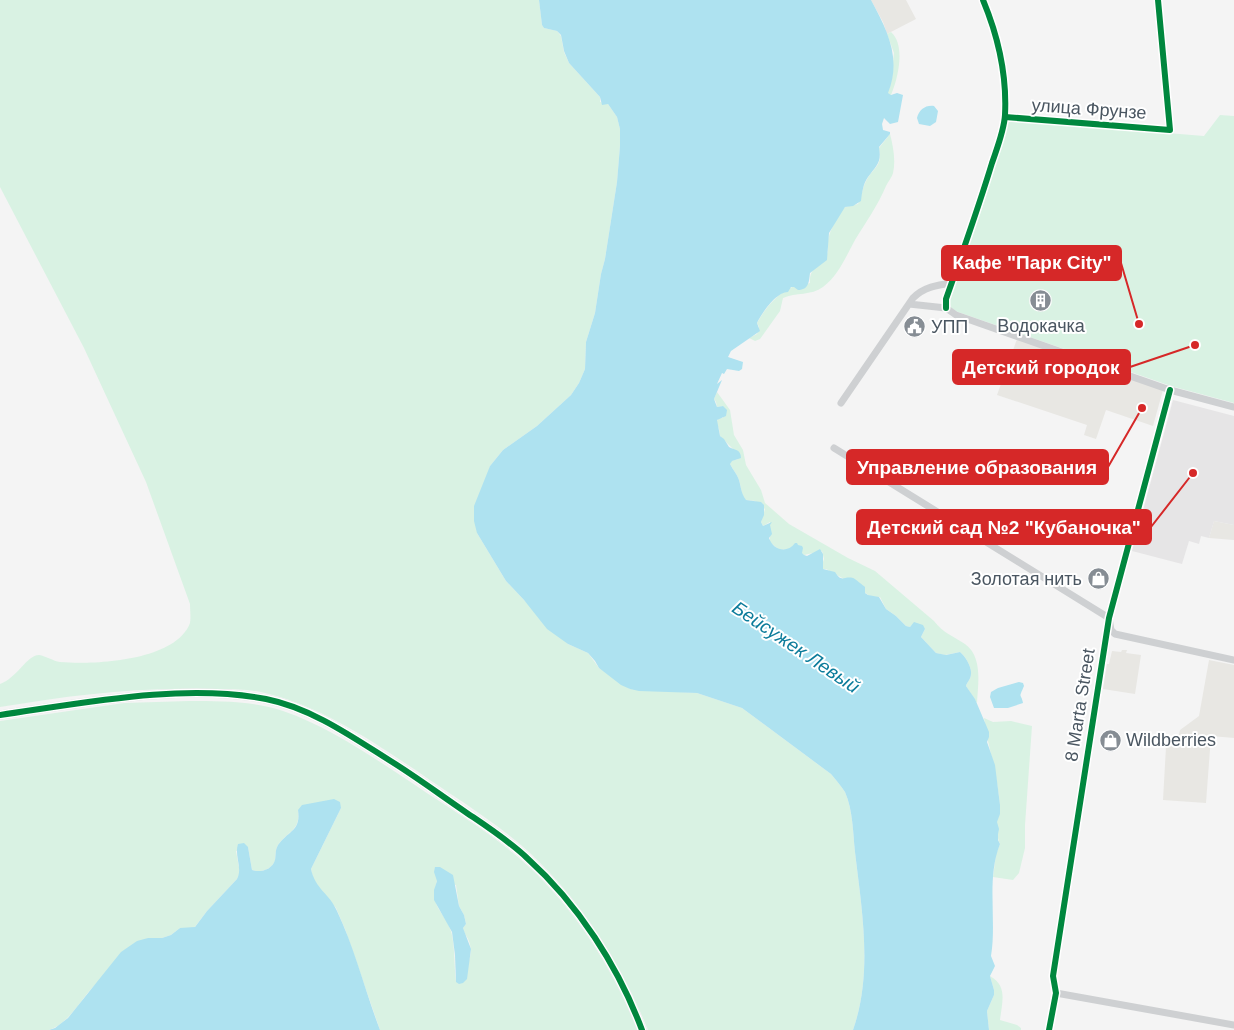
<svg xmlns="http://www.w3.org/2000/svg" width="1234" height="1030" viewBox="0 0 1234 1030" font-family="Arial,sans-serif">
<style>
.commercial{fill:#e8e7e3}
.education{fill:#e6e5e6}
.green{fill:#d9f2e3;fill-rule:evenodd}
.water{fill:#aee2f0}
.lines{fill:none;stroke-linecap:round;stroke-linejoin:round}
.minor{stroke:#ced0d2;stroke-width:7}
.tertiary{stroke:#ced0d2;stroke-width:9}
.cycleway-casing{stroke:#fff;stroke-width:9}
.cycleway{stroke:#00873e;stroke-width:6}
.labels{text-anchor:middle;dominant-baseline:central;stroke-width:4;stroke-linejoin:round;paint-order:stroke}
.street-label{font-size:18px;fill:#4a5661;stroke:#fff}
.poi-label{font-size:18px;fill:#4a5661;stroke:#fff;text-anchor:start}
.water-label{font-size:19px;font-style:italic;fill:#0c7c9b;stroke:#fff}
.leader{fill:none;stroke:#d62828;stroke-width:2}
.callout-dot{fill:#d62828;stroke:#fff;stroke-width:2}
.callout{fill:#d62828;stroke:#d62828;stroke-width:2}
.callout-label{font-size:19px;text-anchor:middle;font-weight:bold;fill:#fff}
</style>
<rect width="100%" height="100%" fill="#f4f4f4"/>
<path class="commercial" d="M871,0H906L916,19L887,34L883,22Z
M1017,339L1163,390L1153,426L1106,410L1096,439L1084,435L1087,425L997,395Z
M1214,521L1234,525V540L1209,538Z
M1122,650H1127L1126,653L1141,655L1135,694L1103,689L1107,664H1109L1112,651L1121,652Z
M1209,660L1234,665V738L1211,736L1206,803L1163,800L1166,747L1179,734L1180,730L1199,716Z"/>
<path class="education" d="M1173,400L1234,416V525L1214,521L1209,538L1201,536L1199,544L1189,541L1182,564L1132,551Z"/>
<path class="green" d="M0,0H539L542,25L544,28L557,31L561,36L564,52L569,63L600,97V102L608,104L617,117L620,129V146L617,182L605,259L601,274L595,313L586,342L585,369L579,383L571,395L537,426L503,450L490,466L477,533L506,581L524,600L568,644L588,653L599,668L630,689L697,693L742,708L831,774C836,780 841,786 845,792C853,810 853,833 855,852C862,911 873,973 853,1030H648C621,963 583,903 530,853C496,822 454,797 417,771C370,740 321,706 265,693C245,688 223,689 202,689C134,687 67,696 0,707V684C16,679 27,655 39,655C46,656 53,661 60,662C94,665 176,661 190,623C191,618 190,610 190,604L146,482L84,348L0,187Z
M891,32C906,45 898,79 891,95L887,93L890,87L894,53L887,34Z
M1220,115L1234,116V403L1171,386L958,312L951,308L949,301L1009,120L1204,136Z
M890,134C893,146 896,160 893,173C892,177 888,182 886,186C878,205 866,222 855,240C846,256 839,275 823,287C811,296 796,292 783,298L780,311L760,339L755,341L749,338L757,334L759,327L757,323C764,310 776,295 790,288C796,285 803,285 810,283C809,265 822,268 827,254C829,250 827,246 828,242C828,233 839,213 845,207L858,204C862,196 862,189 866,181C873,167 883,167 879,148Z
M717,392L730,410L734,435L743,450L746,465L761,490L765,503L789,524L848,558L875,571L934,621C943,633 953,636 965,644C983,657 978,684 977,703L966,686C967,682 971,679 971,674C972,667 965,656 960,652L945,655L936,653L921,637L925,629L912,625L910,627L906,626L896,616L886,609L880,597C876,597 870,597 867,594C855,587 862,576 844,579L826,569H823L821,568L824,559L822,551L804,555L793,546L789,549L779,550L770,542V522L763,526L761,522L765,509L755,501L745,500C741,493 741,487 739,480C737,474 733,470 730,464L731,461L738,459L733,449L720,436L719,429L716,422L719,418H723V406L717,407L716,402L714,399Z
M189,701C220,701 253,701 283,711C330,727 374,758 415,785C453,811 495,835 529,867C576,911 614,970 637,1030H380L345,929L336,908L317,886L313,878L311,869L341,808L298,810C301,830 288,831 278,845C275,850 276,855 275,861C271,870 260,873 252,870L248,847L236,851L240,873L237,879L207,911L194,928H180L171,935L162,938H148C130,954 110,969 93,987C79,1002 69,1023 49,1030H0V721L124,703ZM437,881L456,885L459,906L464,915L466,924L463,928C464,933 466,935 468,939C476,956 465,969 456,981C454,966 455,950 452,935C447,912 428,909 437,881Z
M984,718L993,722L1011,721L1032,726L1025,825V848L1019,873L1013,880L993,877L996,854L1000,844C997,838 997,829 997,821C998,817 1000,814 1000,810C999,778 988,749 984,718Z
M990,976C1008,986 1002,1002 1000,1020L1017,1025L1021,1028V1030H989L987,1011L994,995V990Z"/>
<path class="water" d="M539,0H871C887,30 902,58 888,93L891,95L897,93L903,95L898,122L890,124L884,118L882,124L883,130L890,132V134L879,147C882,163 876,166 868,177C863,184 862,193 861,201L853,206L845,207L829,233L827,260L810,273C809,281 809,290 798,290L794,287H791L788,292C776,292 762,313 757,323L760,331L731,351L728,357L743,362L742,369L739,371L727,369L724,374L722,373L717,384L722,380L714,399L717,407L723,406L727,410L726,416L717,420L720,436L724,439L729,447C734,450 741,449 741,458L732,461L730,464C733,470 737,474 739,480C741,487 741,493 746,500L761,502L764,505V515L761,522L763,526L772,522L770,525L772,534L769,538C773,550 787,554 795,543H797L798,545L802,546L803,548L802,553L804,555L807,556L820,549L823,554V569L835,572C842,583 843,576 853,578C854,578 864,586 865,587V593L868,595L879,597L886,609L896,616L906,626L910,627L914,622L923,625L925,629L921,637L936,653L946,655L960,652C965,656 972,667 971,674C971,679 967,682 966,686L975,699L989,732V737L987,742L995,765L1000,805V814L997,822L999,829L998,834V840L1000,844C986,879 997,920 991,956L995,966L990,976L994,990V995L987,1011L989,1030H853C873,973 862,911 855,852C853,833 853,810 845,792C841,786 836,780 831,774L742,708L697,693L639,691L630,689L621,685L599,668L595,661L588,653L568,644L547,629L524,600L506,581L477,533L474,521V506L490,466L503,450L537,426L571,395L579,383L585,369L586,342L595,313L601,274L605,259L617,182L620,146V129L617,117L608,104L602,105L600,97L569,63L564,51L561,35L557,31L544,28L542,25Z
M934,106L938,111L936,122L930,126L919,124L917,118C919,110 925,105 934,106Z
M1019,682L1023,683L1024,686C1018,700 1021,692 1023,703L1008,708H994L990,697L991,692L998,688Z
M334,799L340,802L341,808L311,869C315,889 330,894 337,911C355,949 365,991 380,1030H49L55,1028L68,1018L121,952L137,941L148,938H162L171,935L180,928L195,927L207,911L237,879C243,868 234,856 238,844L244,843L248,847L252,870C260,873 272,870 275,860C276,855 275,850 278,845C289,830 301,831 298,810L302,805Z
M435,867H440L453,875L459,906L464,915L466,924L463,928L471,949L467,979L463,983L459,984L456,982L455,955L452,932L434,900V890L437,881L434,872Z"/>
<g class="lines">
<path class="minor" d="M1005,117L1170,130L1158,0
M909,304L946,308L956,315L1170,390L1234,407
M946,308V299C962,254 978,209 992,163C997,148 1004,131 1005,115C1007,76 998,36 983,0
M841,403L913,298C924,287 937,285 952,283
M834,448L1109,618L1111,630L1115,634L1234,660
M1056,993L1234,1025
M1049,1030L1056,993L1053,976L1109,618L1170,390"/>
<path class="tertiary" d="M0,715C84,703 182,683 266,699C311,708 351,736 389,760C415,776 439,794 464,811C486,826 508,840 527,858C578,904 618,966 642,1030"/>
<defs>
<path id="cycleway" d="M1005,117L1170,130L1158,0
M946,308V299C962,254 978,209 992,163C997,148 1004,131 1005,115C1007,76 998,36 983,0
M0,715C84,703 182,683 266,699C311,708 351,736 389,760C415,776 439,794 464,811C486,826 508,840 527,858C578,904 618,966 642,1030
M1049,1030L1056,993L1053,976L1109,618L1170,390"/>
</defs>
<use href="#cycleway" class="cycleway-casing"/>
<use href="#cycleway" class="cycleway"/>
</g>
<defs>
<symbol id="building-disc" viewBox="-11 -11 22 22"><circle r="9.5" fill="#868d94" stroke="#fff"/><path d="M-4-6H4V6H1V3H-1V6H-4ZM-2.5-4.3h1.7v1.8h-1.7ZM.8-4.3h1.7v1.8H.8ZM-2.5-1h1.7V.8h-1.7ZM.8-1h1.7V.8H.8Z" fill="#fff"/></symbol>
<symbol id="civic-disc" viewBox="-11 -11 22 22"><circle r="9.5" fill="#868d94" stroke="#fff"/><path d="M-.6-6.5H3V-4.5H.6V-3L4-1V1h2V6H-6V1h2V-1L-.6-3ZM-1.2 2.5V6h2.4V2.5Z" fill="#fff"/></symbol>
<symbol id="shop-disc" viewBox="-11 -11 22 22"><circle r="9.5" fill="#868d94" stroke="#fff"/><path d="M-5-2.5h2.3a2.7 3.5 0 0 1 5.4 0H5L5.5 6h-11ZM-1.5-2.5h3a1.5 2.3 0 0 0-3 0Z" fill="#fff"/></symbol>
</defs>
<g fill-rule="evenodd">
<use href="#building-disc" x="1028" y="288" width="25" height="25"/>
<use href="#civic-disc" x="902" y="314" width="25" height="25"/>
<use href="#shop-disc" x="1086" y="566" width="25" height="25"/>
<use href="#shop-disc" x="1098" y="728" width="25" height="25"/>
</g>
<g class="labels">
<g class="street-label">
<text transform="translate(1089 109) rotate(4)">улица Фрунзе</text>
<text transform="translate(1080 705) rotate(-81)">8 Marta Street</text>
</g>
<g class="poi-label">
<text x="1041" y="326" text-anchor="middle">Водокачка</text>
<text x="931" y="327">УПП</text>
<text x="1082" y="579" text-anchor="end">Золотая нить</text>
<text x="1126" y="740">Wildberries</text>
</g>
<g class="water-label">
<text transform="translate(796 647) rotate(34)">Бейсужек Левый</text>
</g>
</g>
<path class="leader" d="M1139 324L1121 263M1195 345L1130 367M1142 408L1108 467M1193 473L1151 527"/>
<g class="callout-dot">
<circle cx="1139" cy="324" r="5"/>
<circle cx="1195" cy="345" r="5"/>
<circle cx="1142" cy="408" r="5"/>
<circle cx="1193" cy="473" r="5"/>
</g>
<g class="callout">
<rect x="942" y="246" width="179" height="34" rx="5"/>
<rect x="953" y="350" width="177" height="34" rx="5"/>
<rect x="847" y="450" width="261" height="34" rx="5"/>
<rect x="857" y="510" width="294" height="34" rx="5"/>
</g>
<g class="callout-label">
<text x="1032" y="269">Кафе "Парк City"</text>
<text x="1041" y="374">Детский городок</text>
<text x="977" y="474">Управление образования</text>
<text x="1004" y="534">Детский сад №2 "Кубаночка"</text>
</g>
</svg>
